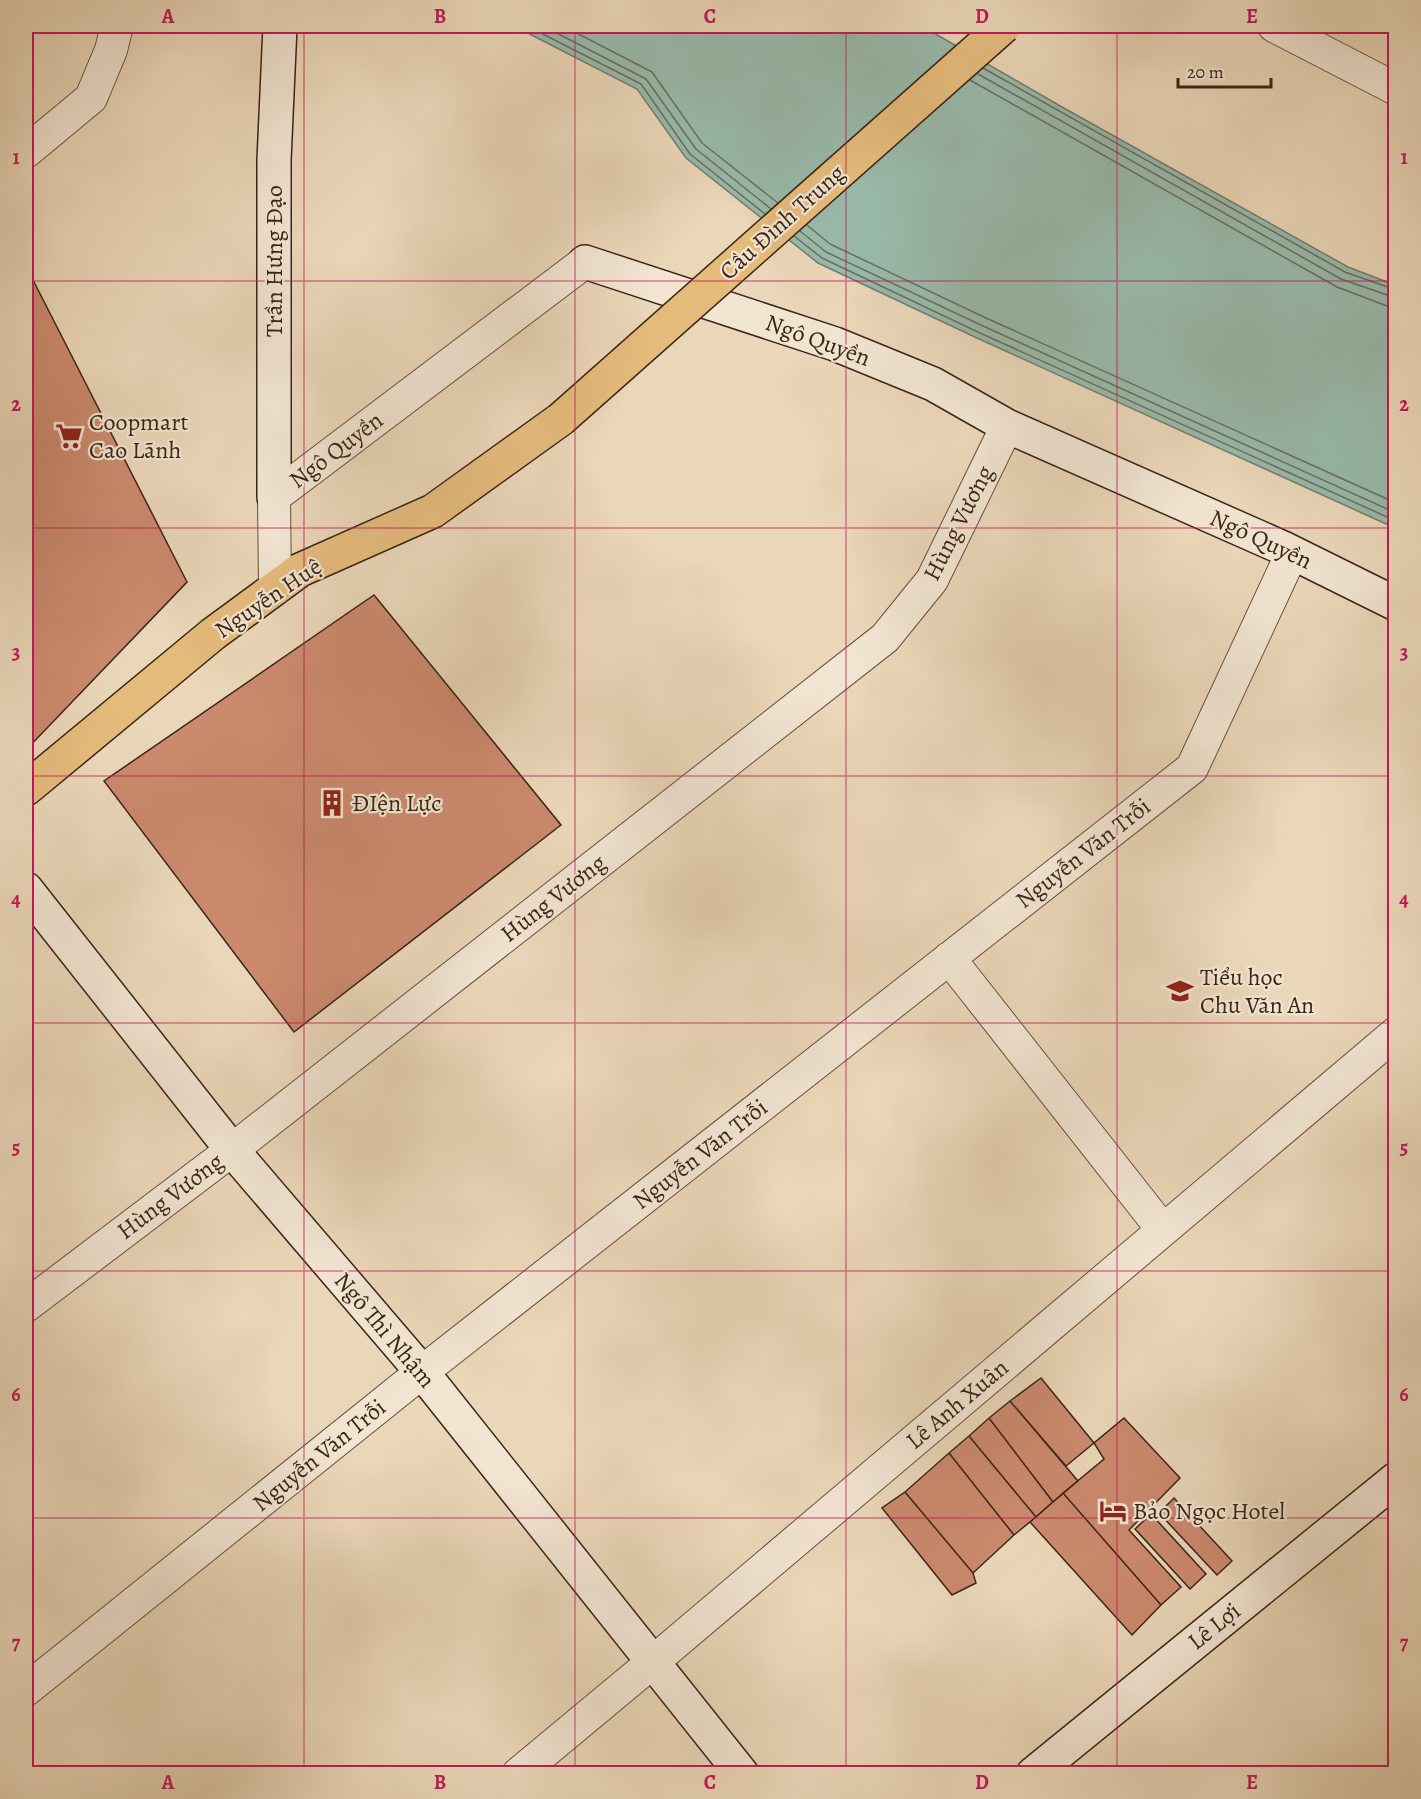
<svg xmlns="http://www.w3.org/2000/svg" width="1421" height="1799" viewBox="0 0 1421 1799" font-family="Alegreya,serif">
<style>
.water{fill:#98b9aa;stroke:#727e6f;stroke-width:1.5}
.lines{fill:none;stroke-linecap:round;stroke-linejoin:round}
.shore{stroke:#686f60;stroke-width:1.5}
.building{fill:#cb896e;stroke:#392516;stroke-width:1.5}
.street-casing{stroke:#65513e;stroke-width:34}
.secondary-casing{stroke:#392516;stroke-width:36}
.highway-casing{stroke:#392516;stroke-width:36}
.street{stroke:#f1e4d1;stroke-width:32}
.secondary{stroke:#f1e4d1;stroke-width:33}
.highway{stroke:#e5bb7c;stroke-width:33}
.highway-bridge-casing{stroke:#392516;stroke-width:36;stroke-linecap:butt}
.highway-bridge{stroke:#e5bb7c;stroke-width:33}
.grid{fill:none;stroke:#c2185b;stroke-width:1.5;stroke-opacity:0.55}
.labels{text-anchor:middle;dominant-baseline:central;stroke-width:4.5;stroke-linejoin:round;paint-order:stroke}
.street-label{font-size:24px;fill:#392516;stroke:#f1e4d1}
.poi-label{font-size:24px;fill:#392516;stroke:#f1e4d1;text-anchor:start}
.neatline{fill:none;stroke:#c2185b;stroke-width:2}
.grid-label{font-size:20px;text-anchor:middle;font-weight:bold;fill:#c2185b}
</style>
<rect width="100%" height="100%" fill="#ead6b8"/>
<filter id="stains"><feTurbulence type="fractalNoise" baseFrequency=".00333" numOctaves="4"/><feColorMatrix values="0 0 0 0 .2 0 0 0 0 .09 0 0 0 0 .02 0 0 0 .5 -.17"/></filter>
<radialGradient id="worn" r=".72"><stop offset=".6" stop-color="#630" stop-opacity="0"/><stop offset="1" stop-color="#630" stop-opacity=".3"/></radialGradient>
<path class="water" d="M514,26H922L1062,107L1348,267L1395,285V528L977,338L818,263L686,158L637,89Z"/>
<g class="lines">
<path class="shore" d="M527,26L641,84L690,154L765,214
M543,26L646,79L696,149L771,209
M563,26L652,72L702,143L778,203
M983,68L1345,272L1396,290
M978,74L1341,279L1396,298
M970,80L1337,287L1387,306L1396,307
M807,225L830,244L986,318L1396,503
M800,231L826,252L983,326L1396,513
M794,236L822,258L980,333L1396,521"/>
</g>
<path class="building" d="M34,282L187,582L26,750V290Z
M374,595L561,825L294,1032L104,781Z
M1041,1378L1094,1443L1066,1466L1010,1401Z
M1010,1401L1078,1481L1053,1502L989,1418Z
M989,1418L1053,1502L1036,1517L969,1436Z
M1124,1418L1180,1478L1129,1530L1181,1587L1161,1605L1063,1493L1104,1459L1094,1443Z
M969,1436L1036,1517L1014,1535L949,1453Z
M949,1453L1014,1535L973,1573L905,1492Z
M905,1492L973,1573L976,1583L952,1595L882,1508Z
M1063,1493L1161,1605L1132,1635L1030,1522Z
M1174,1498L1232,1561L1217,1575L1159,1513Z
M1151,1514L1206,1574L1190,1589L1135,1529Z"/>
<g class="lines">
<defs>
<path id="street" d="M1274,26L1396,89
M26,152L91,98L111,50L117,26
M275,589L274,497L585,262
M949,958L1163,1230
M26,1306L232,1150L885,638L932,580L1007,426
M26,1690L422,1372L1192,768L1292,553
M518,1774L654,1661L1396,1033"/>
<path id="secondary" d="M585,262L835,344L933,384L1007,426L1283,548L1396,604
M274,497V160L280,26
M26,889L232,1150L422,1372L742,1774
M1033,1774L1396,1479"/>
<path id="highway" d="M26,789L213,634L300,570L433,511L561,419"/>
</defs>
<use href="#street" class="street-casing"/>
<use href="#secondary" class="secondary-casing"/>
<use href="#highway" class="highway-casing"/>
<use href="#street" class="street"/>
<use href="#secondary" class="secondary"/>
<use href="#highway" class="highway"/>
<defs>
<path id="highway-bridge" d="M561,419L1004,26"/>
</defs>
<use href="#highway-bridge" class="highway-bridge-casing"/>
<use href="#highway-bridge" class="highway-bridge"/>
</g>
<path class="grid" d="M304,26V1774M575,26V1774M846,26V1774M1117,26V1774M26,281H1396M26,528H1396M26,776H1396M26,1023H1396M26,1271H1396M26,1518H1396"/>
<defs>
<symbol id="supermarket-bare" viewBox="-9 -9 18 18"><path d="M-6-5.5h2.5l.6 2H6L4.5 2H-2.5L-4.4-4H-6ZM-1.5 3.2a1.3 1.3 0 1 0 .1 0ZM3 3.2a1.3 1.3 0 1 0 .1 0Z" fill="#8f2418" stroke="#f1e4d1" stroke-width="2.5" paint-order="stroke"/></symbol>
<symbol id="building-bare" viewBox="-9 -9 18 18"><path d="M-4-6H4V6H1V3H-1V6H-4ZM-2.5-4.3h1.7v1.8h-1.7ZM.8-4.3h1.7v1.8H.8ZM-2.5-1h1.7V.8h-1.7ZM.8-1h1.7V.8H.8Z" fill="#8f2418" stroke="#f1e4d1" stroke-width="2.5" paint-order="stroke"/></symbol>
<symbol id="school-bare" viewBox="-9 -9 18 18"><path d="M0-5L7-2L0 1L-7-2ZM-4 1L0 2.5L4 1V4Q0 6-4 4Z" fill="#8f2418" stroke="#f1e4d1" stroke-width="2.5" paint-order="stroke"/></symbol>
<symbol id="hotel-bare" viewBox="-9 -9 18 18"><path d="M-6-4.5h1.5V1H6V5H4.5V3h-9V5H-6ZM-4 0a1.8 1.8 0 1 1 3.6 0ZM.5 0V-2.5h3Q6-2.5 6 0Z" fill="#8f2418" stroke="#f1e4d1" stroke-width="2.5" paint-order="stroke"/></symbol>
</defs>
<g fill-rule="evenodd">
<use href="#supermarket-bare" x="50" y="417" width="38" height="38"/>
<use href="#building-bare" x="313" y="784" width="38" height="38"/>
<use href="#school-bare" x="1161" y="972" width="38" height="38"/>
<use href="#hotel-bare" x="1094" y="1492" width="38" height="38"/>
</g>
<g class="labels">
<g class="street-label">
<text transform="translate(782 222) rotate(-42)">Cầu Đình Trung</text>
<text transform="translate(274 261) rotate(-90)">Trần Hưng Đạo</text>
<text transform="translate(818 340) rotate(20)">Ngô Quyền</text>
<text transform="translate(336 450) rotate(-37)">Ngô Quyền</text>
<text transform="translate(958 523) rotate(-63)">Hùng Vương</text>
<text transform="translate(1261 539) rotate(25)">Ngô Quyền</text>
<text transform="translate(268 598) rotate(-34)">Nguyễn Huệ</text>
<text transform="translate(1083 853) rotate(-38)">Nguyễn Văn Trỗi</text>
<text transform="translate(553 898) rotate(-38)">Hùng Vương</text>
<text transform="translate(700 1154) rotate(-38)">Nguyễn Văn Trỗi</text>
<text transform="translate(170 1196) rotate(-37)">Hùng Vương</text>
<text transform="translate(385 1330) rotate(50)">Ngô Thì Nhậm</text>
<text transform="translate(957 1404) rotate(-40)">Lê Anh Xuân</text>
<text transform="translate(319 1455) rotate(-39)">Nguyễn Văn Trỗi</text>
<text transform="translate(1214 1626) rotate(-39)">Lê Lợi</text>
</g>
<g class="poi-label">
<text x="89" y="422">Coopmart<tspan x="89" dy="28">Cao Lãnh</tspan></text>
<text x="352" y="803">ĐIện Lực</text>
<text x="1200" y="977">Tiểu học<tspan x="1200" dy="28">Chu Văn An</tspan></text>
<text x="1133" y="1511">Bảo Ngọc Hotel</text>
</g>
</g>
<rect width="1421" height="1799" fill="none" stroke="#ead6b8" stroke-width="66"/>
<path d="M1178 78v9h93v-9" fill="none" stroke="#392516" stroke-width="3"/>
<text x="1187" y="78" font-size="18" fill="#392516" stroke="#f1e4d1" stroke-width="4.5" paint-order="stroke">20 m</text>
<rect x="33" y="33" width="1355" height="1733" class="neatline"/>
<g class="grid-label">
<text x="168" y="23">A</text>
<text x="440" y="23">B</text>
<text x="710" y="23">C</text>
<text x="982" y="23">D</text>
<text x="1252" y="23">E</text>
<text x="16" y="164">1</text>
<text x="1404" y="164">1</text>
<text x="16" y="411">2</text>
<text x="1404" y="411">2</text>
<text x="16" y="659">3</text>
<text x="1404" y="659">3</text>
<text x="16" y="906">4</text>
<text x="1404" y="906">4</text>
<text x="16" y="1154">5</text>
<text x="1404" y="1154">5</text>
<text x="16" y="1401">6</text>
<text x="1404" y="1401">6</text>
<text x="16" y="1649">7</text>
<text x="1404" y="1649">7</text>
<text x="168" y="1789">A</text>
<text x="440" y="1789">B</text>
<text x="710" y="1789">C</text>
<text x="982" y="1789">D</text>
<text x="1252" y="1789">E</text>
</g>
<rect width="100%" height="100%" filter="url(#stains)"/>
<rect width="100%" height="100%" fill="url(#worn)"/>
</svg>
